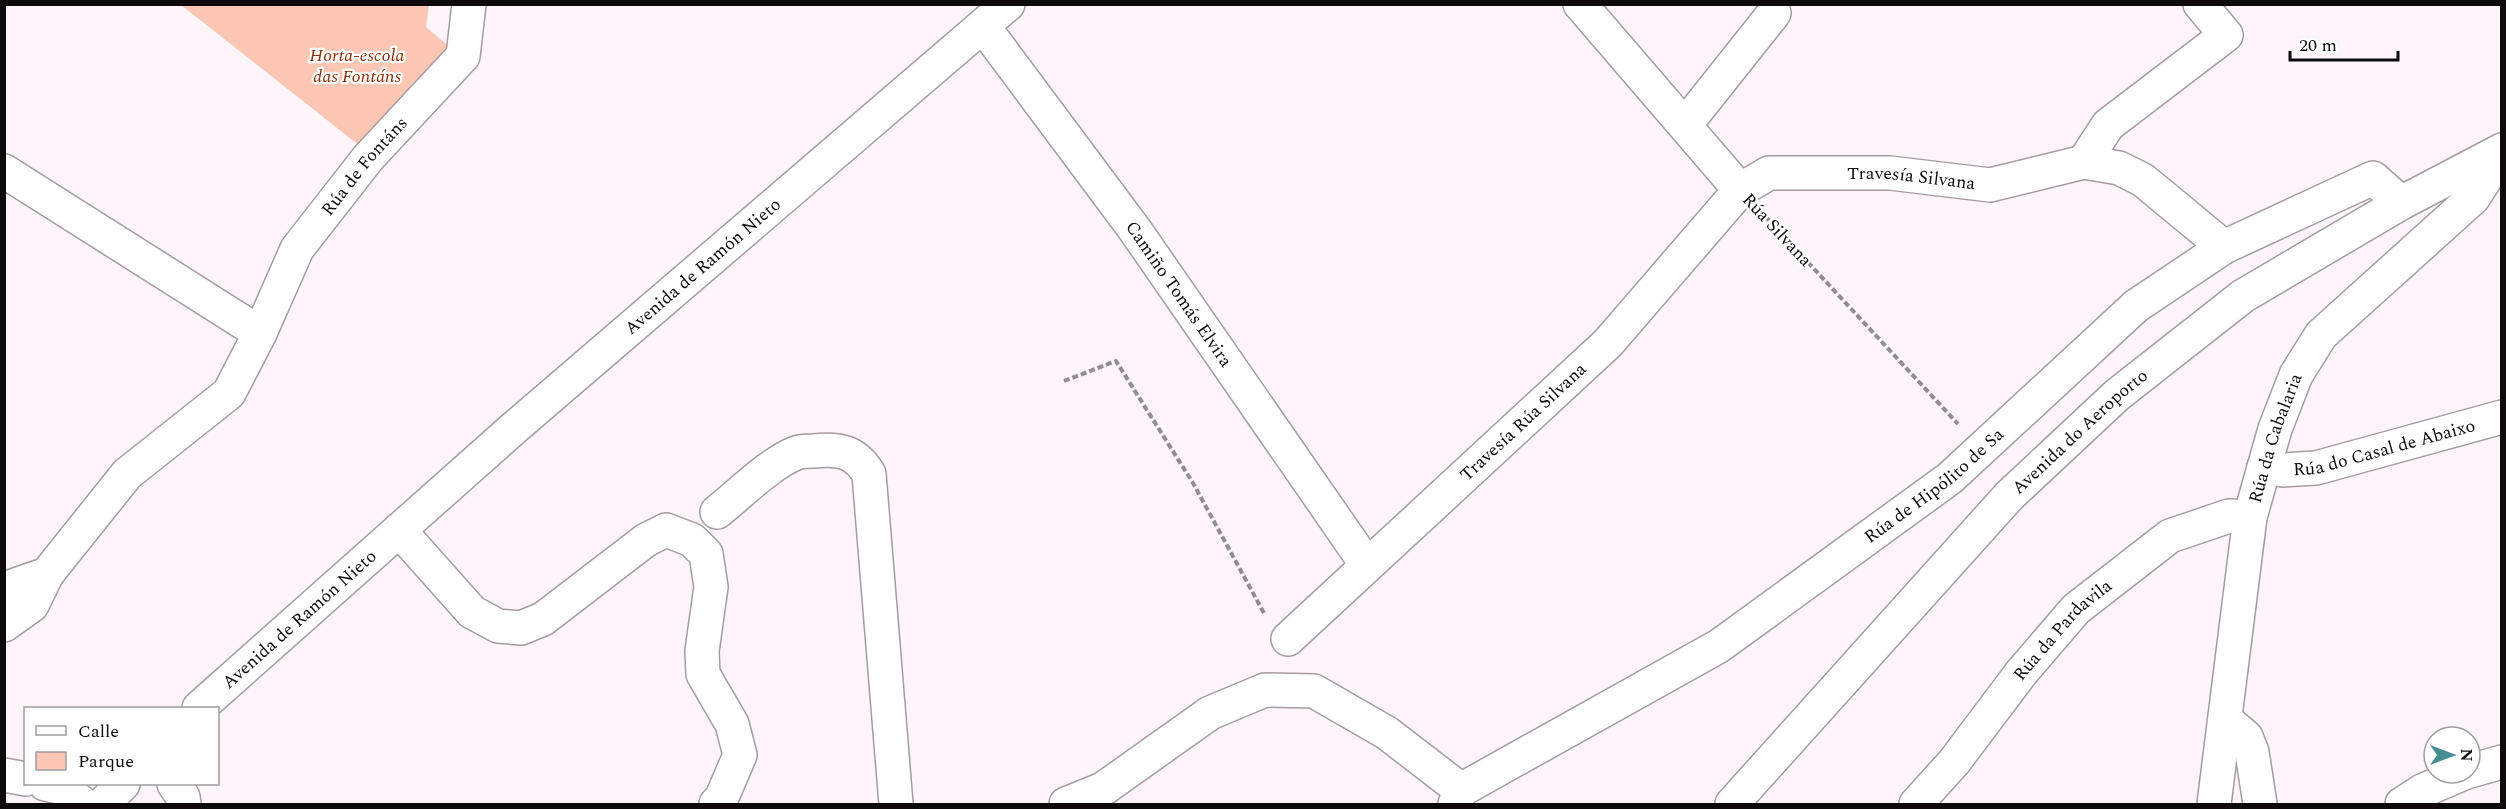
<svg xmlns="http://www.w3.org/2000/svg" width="2506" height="809" viewBox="0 0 2506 809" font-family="Spectral,serif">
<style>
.green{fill:#fcc6b4}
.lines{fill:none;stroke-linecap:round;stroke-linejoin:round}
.minor-casing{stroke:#a59ba0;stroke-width:36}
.major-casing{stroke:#a59ba0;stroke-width:36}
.path{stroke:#938c90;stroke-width:4;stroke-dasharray:6 3;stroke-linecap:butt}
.minor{stroke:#fff;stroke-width:33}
.major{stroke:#fff;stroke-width:33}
.labels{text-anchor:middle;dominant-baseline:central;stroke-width:4.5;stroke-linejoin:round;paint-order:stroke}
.park-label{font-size:18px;font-style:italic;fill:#8d2e06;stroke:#fff}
.street-label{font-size:18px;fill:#0e0a0c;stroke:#fff}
</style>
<rect width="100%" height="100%" fill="#fef5fa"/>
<path class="green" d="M181,5H429L426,27L451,48L365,150Z"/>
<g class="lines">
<defs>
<g id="minor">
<path d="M1580,4L1740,190"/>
<path id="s1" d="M983,26L1135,230L1367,565"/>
<path d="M1685,125L1774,13"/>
<path d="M2084,162L2108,125L2226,35L2200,4"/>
<path d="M4,171L260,333"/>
<path id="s2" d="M2264,467L2283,470L2316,468L2502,417"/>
<path d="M717,512C740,494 769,464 796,453C801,451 809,451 814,451C840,448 856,452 869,474L896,804"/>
<path d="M399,530L472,612L498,626L521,628L543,619L646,540L666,530L692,540L706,554L711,587L702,651L703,674L732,724L740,755L722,797L716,804"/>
<path id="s3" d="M4,589L47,574L127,474L229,393L260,333L297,249L368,158L463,56L469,4"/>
<path d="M4,625L32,605L47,574"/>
<path id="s4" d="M1288,639L1608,343L1740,190L1769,173H1890L1990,185L2084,162L2119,168L2143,180L2224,247"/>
<path d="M2226,720L2246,737L2252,752L2260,804"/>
<path d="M2470,771L2502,762"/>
<path d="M4,775L26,779"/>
<path d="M45,784L63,788L83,804"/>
<path d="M174,784L183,797L184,804"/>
<path d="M1066,804L1103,789L1210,713L1265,690L1314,691L1387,733L1461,790"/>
<path id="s5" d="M1455,804L1461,790L1719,646L1950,478L2136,306L2224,247L2373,178L2401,203"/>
<path id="s6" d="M1916,804L1954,762L2021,673L2076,609L2170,536L2229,516L2250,517"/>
<path id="s7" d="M2214,804L2250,517L2275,429L2296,375L2321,335L2473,198L2502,153"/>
<path d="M2402,804L2422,791L2464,773"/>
</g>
<g id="major">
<path id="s8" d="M199,708L514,428L1008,4"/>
<path d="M103,804L123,784"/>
<path id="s9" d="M1732,804L2009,496L2117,395L2243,296L2401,203L2502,150"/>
</g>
</defs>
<use href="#minor" class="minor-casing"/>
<use href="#major" class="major-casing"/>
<path class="path" d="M1765,216L1958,424
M1064,381L1116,361L1193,483L1265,615"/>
<use href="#minor" class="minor"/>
<use href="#major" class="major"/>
</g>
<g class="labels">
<g class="park-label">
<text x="357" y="55">Horta-escola<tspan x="357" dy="21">das Fontáns</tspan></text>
</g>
<g class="street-label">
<text stroke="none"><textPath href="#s3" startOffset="570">Rúa de Fontáns</textPath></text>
<text stroke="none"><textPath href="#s4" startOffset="814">Travesía Silvana</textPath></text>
<text transform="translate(1777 230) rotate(47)">Rúa Silvana</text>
<text stroke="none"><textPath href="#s8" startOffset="670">Avenida de Ramón Nieto</textPath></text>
<text stroke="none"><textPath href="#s1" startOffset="332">Camiño Tomás Elvira</textPath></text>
<text stroke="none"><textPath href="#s4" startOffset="320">Travesía Rúa Silvana</textPath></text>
<text stroke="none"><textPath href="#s9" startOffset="510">Avenida do Aeroporto</textPath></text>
<text stroke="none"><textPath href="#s7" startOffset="372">Rúa da Cabalaria</textPath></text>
<text stroke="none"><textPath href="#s2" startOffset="123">Rúa do Casal de Abaixo</textPath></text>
<text stroke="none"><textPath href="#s5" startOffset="579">Rúa de Hipólito de Sa</textPath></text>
<text stroke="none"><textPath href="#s8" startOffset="134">Avenida de Ramón Nieto</textPath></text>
<text stroke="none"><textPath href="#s6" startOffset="228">Rúa da Pardavila</textPath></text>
</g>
</g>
<rect width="2506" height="809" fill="none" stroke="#0e0a0c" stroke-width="12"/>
<rect x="24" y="707" width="195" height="78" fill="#ffffff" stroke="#9f9d9e" stroke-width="1.5"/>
<rect x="36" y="726" width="30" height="9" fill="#ffffff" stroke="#9f9d9e" stroke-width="1.5"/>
<text x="78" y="737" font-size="18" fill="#0e0a0c">Calle</text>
<rect x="36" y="752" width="30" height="18" fill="#fcc6b4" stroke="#9f9d9e" stroke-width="1.5"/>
<text x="78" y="767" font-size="18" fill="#0e0a0c">Parque</text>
<g transform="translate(2452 755) rotate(90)"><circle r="28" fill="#ffffff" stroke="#9f9d9e" stroke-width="1.5"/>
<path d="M0-4.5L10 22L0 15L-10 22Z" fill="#458d91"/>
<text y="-9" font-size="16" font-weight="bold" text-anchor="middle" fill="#0e0a0c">N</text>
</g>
<path d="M2290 51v9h108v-9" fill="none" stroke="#0e0a0c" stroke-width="3"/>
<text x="2299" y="51" font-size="18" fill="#0e0a0c" stroke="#ffffff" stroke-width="4.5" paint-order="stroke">20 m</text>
</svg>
